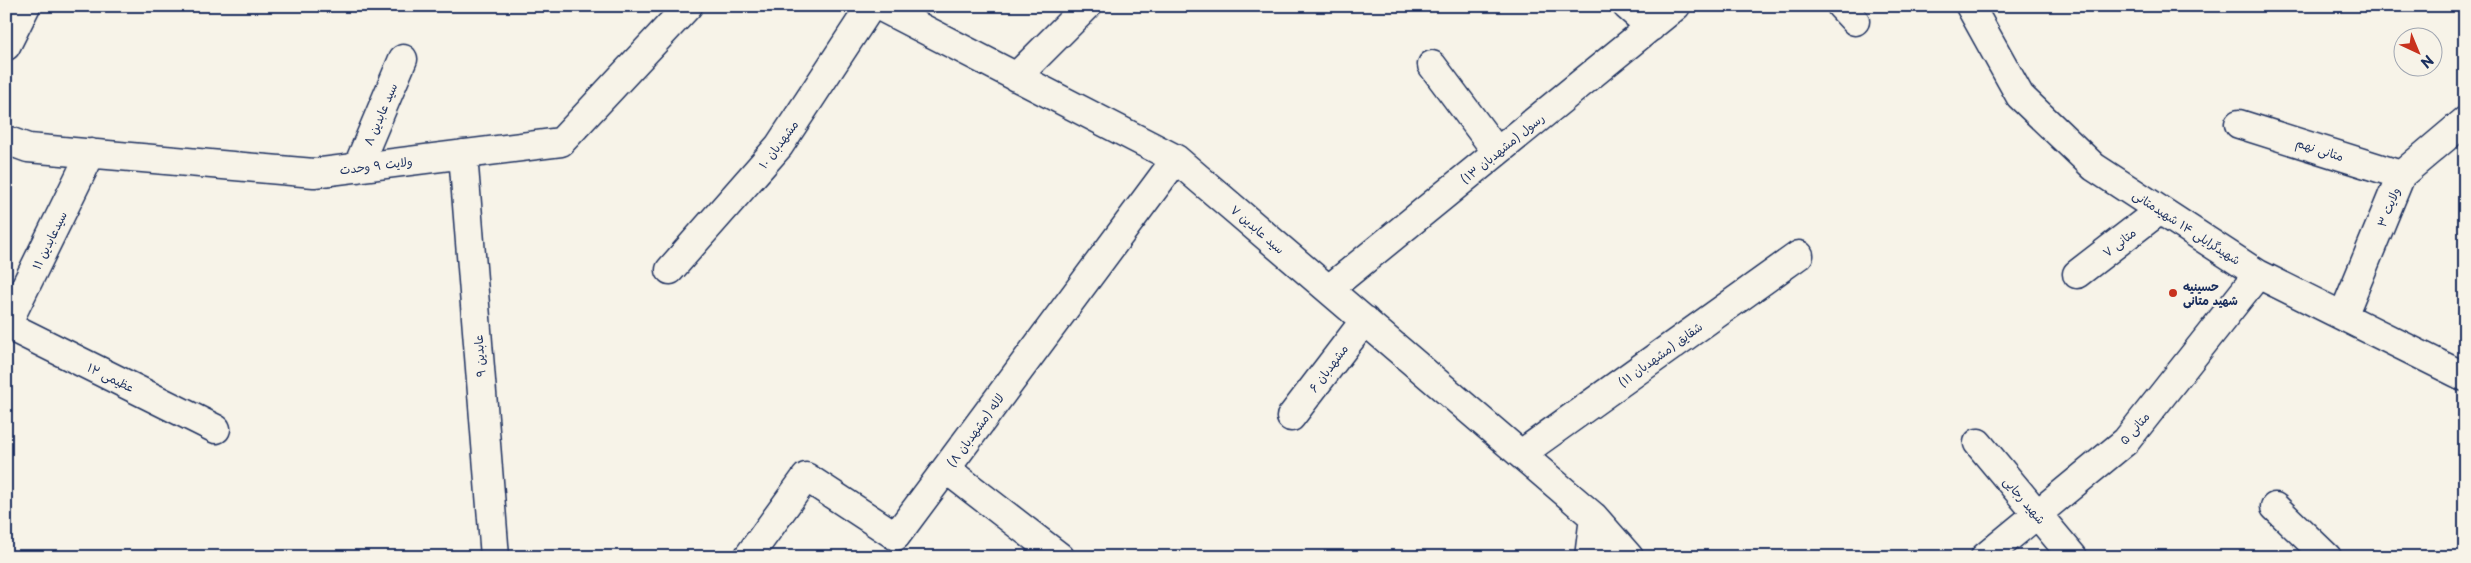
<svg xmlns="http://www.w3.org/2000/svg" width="2471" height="563" viewBox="0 0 2471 563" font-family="'Playpen Sans','Playpen Sans Arabic',sans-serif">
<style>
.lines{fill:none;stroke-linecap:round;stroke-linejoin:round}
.minor-casing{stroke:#1b2f5e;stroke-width:31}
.minor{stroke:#f7f3e8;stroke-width:28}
.poi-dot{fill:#c8321e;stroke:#f7f3e8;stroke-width:2}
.labels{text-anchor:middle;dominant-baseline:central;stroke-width:4;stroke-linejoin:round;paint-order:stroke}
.street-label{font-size:12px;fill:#1b2f5e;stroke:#f7f3e8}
.poi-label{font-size:12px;font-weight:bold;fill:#1b2f5e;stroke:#f7f3e8;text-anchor:start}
</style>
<rect width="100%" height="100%" fill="#f7f3e8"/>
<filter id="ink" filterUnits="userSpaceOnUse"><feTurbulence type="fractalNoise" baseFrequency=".02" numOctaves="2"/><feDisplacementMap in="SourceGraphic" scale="10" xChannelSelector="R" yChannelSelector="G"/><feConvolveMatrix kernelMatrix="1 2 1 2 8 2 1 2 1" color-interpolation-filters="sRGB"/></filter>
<g filter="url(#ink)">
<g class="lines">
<defs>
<path id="minor" d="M879,6L1176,159L1594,517L1629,557
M1627,6L1651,27
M1841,6L1855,21
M1970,6L2020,96L2094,167L2258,274L2465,377
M6,46L26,6
M1432,65L1497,152
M1016,77L1087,6
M2239,124L2401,175
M6,140L28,148L314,173L561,142L688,6
M463,154L495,557
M357,168L403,59
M670,270L779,146L871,6
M2077,274L2160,210
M1329,289L1676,6
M2343,316L2401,175L2465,121
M7,325L216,429
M6,326L91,153
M1291,417L1365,320
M1978,443L2073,557
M1521,454L1799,255
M946,469L1060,557
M2275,507L2327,557
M748,557L806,477L896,536L1176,159
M1589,557L1594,517
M1985,557L2126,441L2258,274"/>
</defs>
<use href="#minor" class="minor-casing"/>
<use href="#minor" class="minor"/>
</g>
</g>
<circle class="poi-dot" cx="2173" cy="293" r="5"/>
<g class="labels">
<g class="street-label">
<text transform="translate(380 114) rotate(-67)">سید عابدین ۸</text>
<text transform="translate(778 144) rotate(-53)">مشهدبان ۱۰</text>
<text transform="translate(1502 148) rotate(-39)">رسول (مشهدبان ۱۳)</text>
<text transform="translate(2320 149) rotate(18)">متانی نهم</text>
<text transform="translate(376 165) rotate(-7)">ولایت ۹ وحدت</text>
<text transform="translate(2388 207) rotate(-68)">ولایت ۳</text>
<text transform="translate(2187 227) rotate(33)">شهیدگرایلی ۱۴ شهیدمتانی</text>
<text transform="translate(1258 229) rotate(41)">سید عابدین ۷</text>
<text transform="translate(49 240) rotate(-64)">سیدعابدین ۱۱</text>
<text transform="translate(2119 242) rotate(-38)">متانی ۷</text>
<text transform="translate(1660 354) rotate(-36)">شقایق (مشهدبان ۱۱)</text>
<text transform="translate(479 356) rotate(-94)">عابدین ۹</text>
<text transform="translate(1328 368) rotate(-53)">مشهدبان ۶</text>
<text transform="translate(111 377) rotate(26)">عظیمی ۱۲</text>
<text transform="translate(2134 428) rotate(-49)">متانی ۵</text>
<text transform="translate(975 430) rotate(-54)">لاله (مشهدبان ۸)</text>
<text transform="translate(2025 500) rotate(50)">شهید رجایی</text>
</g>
<g class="poi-label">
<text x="2183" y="286">حسینیه<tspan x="2183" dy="14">شهید متانی</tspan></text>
</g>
</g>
<rect width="2471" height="563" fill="none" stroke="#f7f3e8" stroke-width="25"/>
<rect x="12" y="12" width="2446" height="538" fill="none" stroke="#1b2f5e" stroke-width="2" filter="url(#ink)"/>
<g transform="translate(2418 52) rotate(136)"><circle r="24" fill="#f7f3e8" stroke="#9fa5b1"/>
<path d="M0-4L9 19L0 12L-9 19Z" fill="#c8321e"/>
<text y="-8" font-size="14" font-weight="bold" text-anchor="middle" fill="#1b2f5e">N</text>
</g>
</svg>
